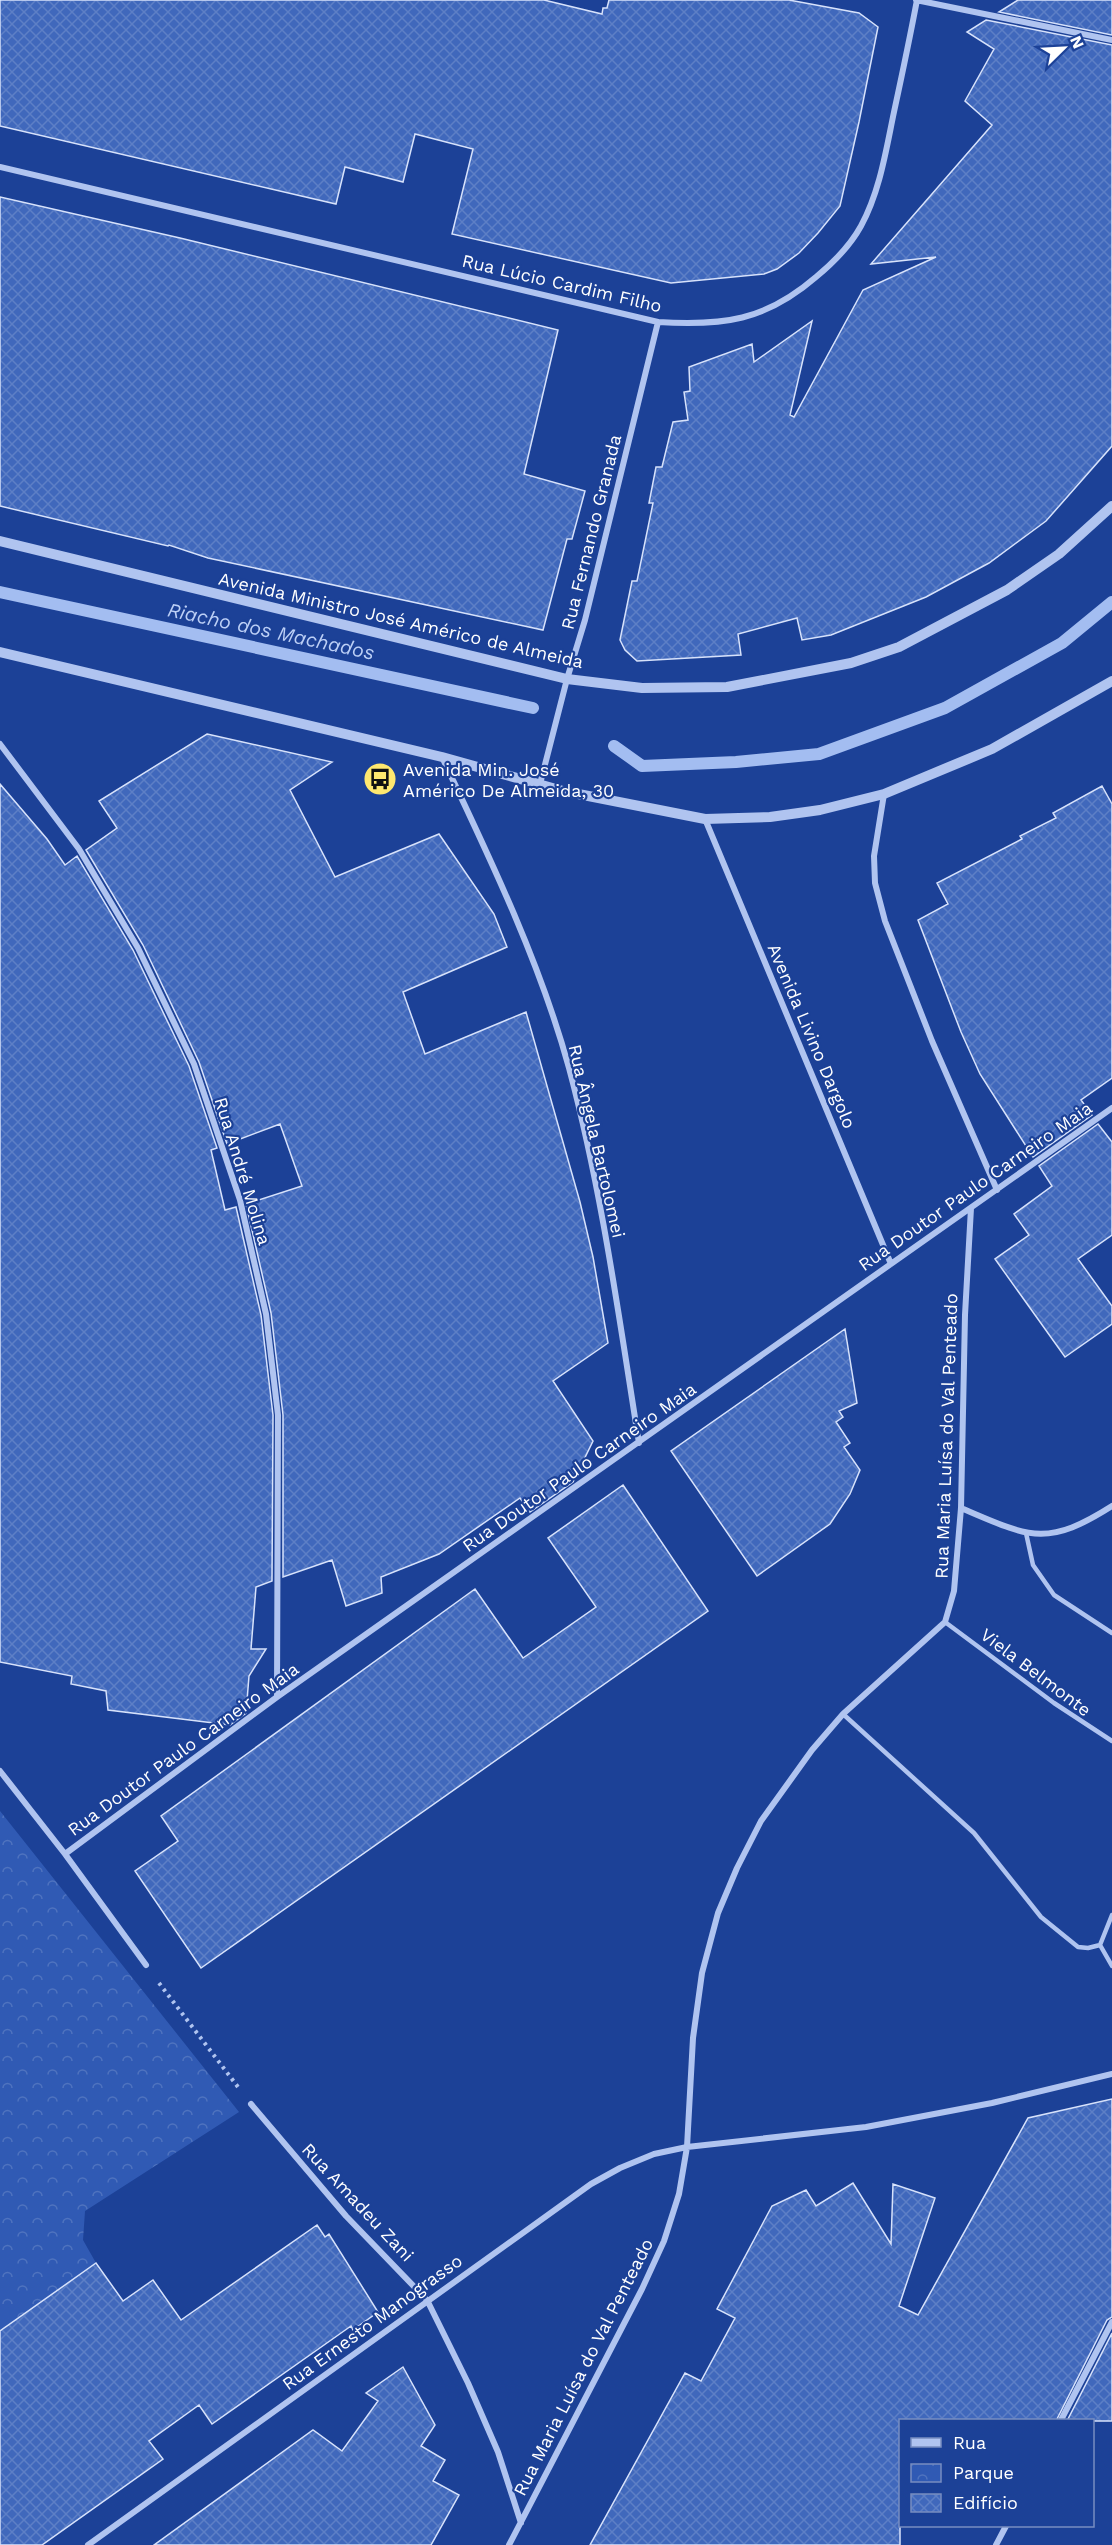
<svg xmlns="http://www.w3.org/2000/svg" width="1112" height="2545" viewBox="0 0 1112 2545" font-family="'Work Sans',sans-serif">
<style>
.park{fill:url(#park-crowns)}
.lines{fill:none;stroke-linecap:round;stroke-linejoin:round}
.stream{stroke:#a3bdf1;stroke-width:12}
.building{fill:url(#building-cross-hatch);stroke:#d7e2fb;stroke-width:1.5}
.path{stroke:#b0c4f0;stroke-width:4;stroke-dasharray:3 4.5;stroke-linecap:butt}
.service{stroke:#b0c4f0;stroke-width:4.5}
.minor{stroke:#b0c4f0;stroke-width:6}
.tertiary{stroke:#b0c4f0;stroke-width:10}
.labels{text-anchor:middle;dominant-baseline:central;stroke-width:4.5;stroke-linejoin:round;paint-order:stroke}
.street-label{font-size:18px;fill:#fff;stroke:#1c4197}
.poi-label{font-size:18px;fill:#fff;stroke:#1c4197;text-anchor:start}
.water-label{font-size:20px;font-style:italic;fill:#bccff6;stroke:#1c4197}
</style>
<defs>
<pattern id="park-crowns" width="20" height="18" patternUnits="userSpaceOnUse" patternTransform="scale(1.5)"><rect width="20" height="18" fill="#305ab4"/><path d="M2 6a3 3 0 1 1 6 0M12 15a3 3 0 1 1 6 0" fill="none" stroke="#4f73bf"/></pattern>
<pattern id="building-cross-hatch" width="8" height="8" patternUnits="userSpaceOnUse" patternTransform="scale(1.5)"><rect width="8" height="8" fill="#4068bc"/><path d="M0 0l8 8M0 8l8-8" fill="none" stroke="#5d7fc6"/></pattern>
</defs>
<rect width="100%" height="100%" fill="#1c4197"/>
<path class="park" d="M0,1811L239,2112L85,2211L83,2240L96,2263L0,2331Z"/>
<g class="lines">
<path class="stream" d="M0,592L533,708
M614,746L642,766L736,762L819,754L945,708L1062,643L1112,602"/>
</g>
<path class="building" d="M0,0H544L602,14L603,8H607L609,0H789L859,13L878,27L859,122L840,206L818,233L799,253L777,269L764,274L671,283L452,234L473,149L415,134L403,182L345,167L336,204L0,126Z
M1018,0H1112V35L999,12Z
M986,20L1112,45V446L1046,521L989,563L926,597L831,635L802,640L797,618L738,634L741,655L637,661L625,650L620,640L632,581H637L653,503H649L656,467H662L673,422L688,420L684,392L690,391L689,367L752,344L754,362L812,321L790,415L794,417L863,290L936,257L871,264L992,125L965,101L994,49L967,32Z
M0,197L180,238L558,330L524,474L585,491L572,539H567L543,630L208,558L169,545L168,546L0,506Z
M207,734L332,762L290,790L335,877L439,834L494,914L507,947L403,992L425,1054L526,1012L580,1202L593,1257L608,1343L553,1381L593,1441L573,1482L530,1512L520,1498L439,1554L381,1577L382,1593L346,1606L332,1560L283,1577V1415L271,1313L246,1204L302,1186L280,1124L227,1144L199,1062L143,945L86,850L117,828L99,801Z
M0,784L47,839L65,865L77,856L133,950L189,1066L217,1148L211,1150L225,1210L236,1207L261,1315L273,1415L272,1581L256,1587L251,1649H266L249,1676L246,1713L230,1725L108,1710L106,1691L71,1684L72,1676L0,1662Z
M1102,786L1112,804V1078L1081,1100L1092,1115L1033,1157L980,1074L961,1032L918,920L948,904L937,883L1022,839L1020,836L1056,818L1053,813Z
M1098,1124L1112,1142V1235L1078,1259L1112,1306V1324L1065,1357L995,1259L1029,1235L1014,1214L1052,1186L1039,1166Z
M845,1329L857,1403L839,1411L843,1417L836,1422L850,1443L844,1447L860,1470L850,1494L830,1524L757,1576L671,1451Z
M623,1485L708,1611L201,1968L135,1871L178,1841L161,1816L475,1589L523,1658L596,1607L548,1538Z
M1112,2099V2317L1107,2320L1056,2421H900V2545H590L685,2373L701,2381L735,2318L717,2309L772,2206L806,2190L816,2206L853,2183L891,2244L893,2184L935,2198L899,2306L918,2315L1028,2118Z
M317,2225L325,2237L329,2234L378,2312L353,2330L351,2326L212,2424L199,2405L149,2441L163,2459L42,2545H0V2331L96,2263L123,2301L153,2280L181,2320Z
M1112,2333V2421H1067Z
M403,2367L435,2425L421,2446L445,2460L433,2481L459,2495L431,2545H154L313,2430L342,2451L378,2401L366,2393Z"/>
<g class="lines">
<path class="path" d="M159,1983L238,2087"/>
<path class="service" d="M1026,1533L1033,1565L1054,1595L1112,1633
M945,1622L1054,1703L1112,1741
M843,1714L974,1833L1041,1917L1078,1947L1088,1948L1100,1945
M1112,1915L1100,1945L1112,1966"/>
<path class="minor" d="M916,0L1112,40
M0,167L658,322C723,326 765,321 816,277C833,263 850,246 861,226C880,191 886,150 894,112C902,75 910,37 917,0
M0,744L79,849L138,948L194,1064L240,1200L266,1314L278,1415L277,1697
M442,757C489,856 540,962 569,1068C602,1191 619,1318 639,1443
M540,784L567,679L585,620L658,322
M884,794L874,856L875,883L885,921L932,1041L997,1190
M705,819L891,1264
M961,1508C1029,1537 1046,1548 1112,1506
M0,1771L65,1854L146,1965
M65,1854L277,1697L1112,1108
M251,2104L346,2216L427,2300L468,2383L498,2452L521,2523
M1061,2420L1112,2322
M88,2545L591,2184L620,2168L654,2154L687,2147L866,2127L992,2103L1112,2074
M509,2545L642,2289L664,2241L679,2194L687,2147L693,2038L702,1973L718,1913L737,1868L761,1821L812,1750L843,1714L945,1622L954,1591L961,1508L965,1315L971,1208
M996,2545L1006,2526"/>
<path class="tertiary" d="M0,541L567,679L642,688L727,687L851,663L899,647L1007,590L1059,554L1112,506
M0,652L442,757L563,791L705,819L770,817L820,810L884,794L992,749L1112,681"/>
</g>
<defs>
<symbol id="bus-disc" viewBox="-11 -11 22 22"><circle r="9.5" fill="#ffe86f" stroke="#1c4197"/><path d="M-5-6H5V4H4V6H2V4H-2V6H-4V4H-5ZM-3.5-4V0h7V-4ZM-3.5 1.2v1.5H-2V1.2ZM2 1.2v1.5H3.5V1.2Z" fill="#111"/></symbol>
</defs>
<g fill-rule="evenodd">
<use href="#bus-disc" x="361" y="760" width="38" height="38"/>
</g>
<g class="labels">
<g class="street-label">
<text transform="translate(562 283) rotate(13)">Rua Lúcio Cardim Filho</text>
<text transform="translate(591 532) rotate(-76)">Rua Fernando Granada</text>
<text transform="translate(401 620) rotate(13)">Avenida Ministro José Américo de Almeida</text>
<text transform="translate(812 1036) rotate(67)">Avenida Livino Dargolo</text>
<text transform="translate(597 1141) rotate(77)">Rua Ângela Bartolomei</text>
<text transform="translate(243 1171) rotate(73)">Rua André Molina</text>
<text transform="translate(975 1186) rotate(-35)">Rua Doutor Paulo Carneiro Maia</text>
<text transform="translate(946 1436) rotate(-88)">Rua Maria Luísa do Val Penteado</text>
<text transform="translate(579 1467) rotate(-35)">Rua Doutor Paulo Carneiro Maia</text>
<text transform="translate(1036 1672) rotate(37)">Viela Belmonte</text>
<text transform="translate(183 1749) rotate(-36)">Rua Doutor Paulo Carneiro Maia</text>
<text transform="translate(358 2202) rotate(47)">Rua Amadeu Zani</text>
<text transform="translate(372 2322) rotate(-36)">Rua Ernesto Manograsso</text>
<text transform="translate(583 2367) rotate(-63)">Rua Maria Luísa do Val Penteado</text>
</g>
<g class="poi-label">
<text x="403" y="769">Avenida Min. José<tspan x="403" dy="21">Américo De Almeida, 30</tspan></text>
</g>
<g class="water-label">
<text transform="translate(271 631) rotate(12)">Riacho dos Machados</text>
</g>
</g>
<rect x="899" y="2419" width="195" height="108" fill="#1c4197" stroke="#778dc1" stroke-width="1.5"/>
<rect x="911" y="2438" width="30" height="9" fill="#b0c4f0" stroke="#778dc1" stroke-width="1.5"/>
<text x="953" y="2449" font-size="18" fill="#ffffff">Rua</text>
<rect x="911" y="2464" width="30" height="18" fill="url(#park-crowns)" stroke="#778dc1" stroke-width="1.5"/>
<text x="953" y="2479" font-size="18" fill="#ffffff">Parque</text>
<rect x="911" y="2494" width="30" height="18" fill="url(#building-cross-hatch)" stroke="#778dc1" stroke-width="1.5"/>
<text x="953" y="2509" font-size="18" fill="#ffffff">Edifício</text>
<g transform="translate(1064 48) rotate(66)" stroke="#1c4197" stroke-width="4.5" paint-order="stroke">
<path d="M0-4.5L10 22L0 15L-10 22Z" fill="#ffffff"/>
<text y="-9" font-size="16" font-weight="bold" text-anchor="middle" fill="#ffffff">N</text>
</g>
</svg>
